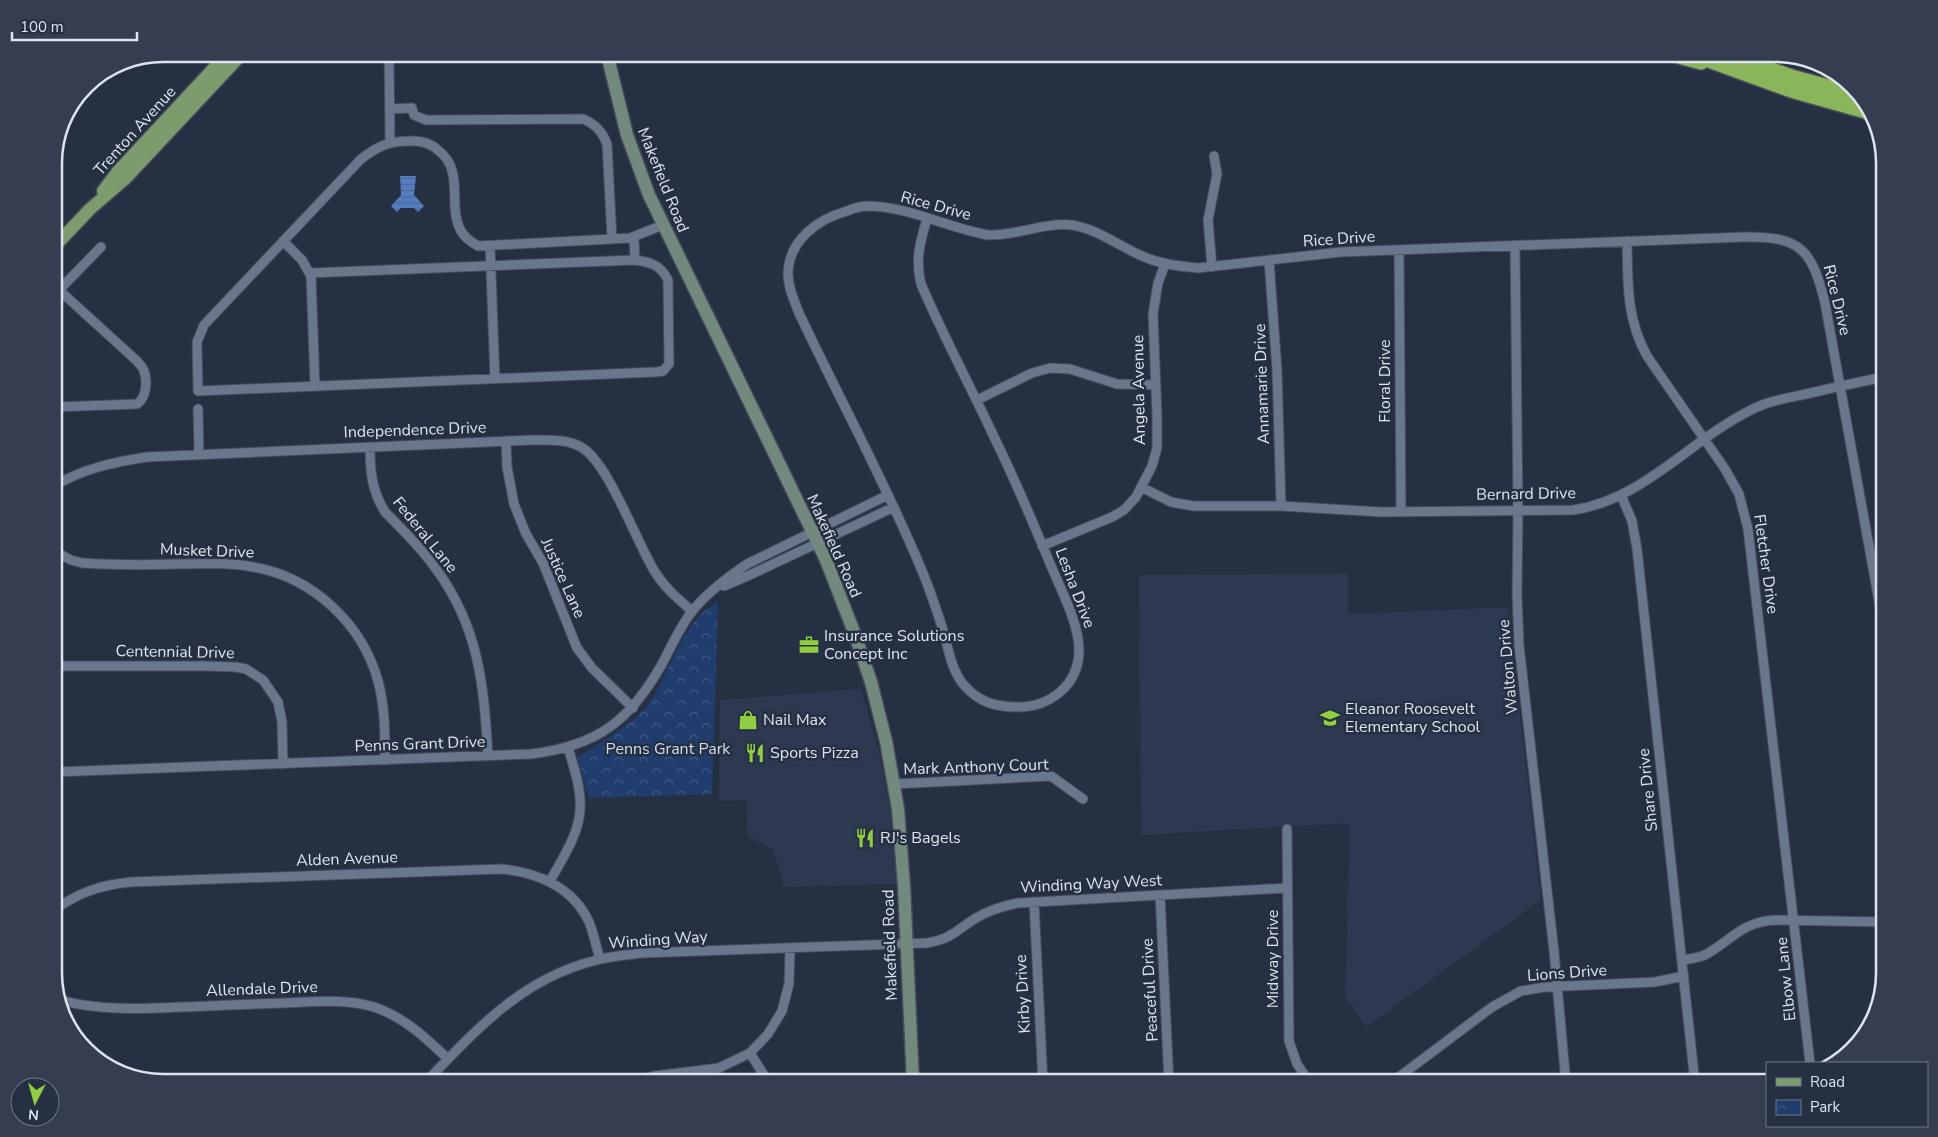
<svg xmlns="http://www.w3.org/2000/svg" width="1938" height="1137" viewBox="0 0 1938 1137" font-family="'Nunito Sans',sans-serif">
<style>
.built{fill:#2c3950}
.park{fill:url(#park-crowns)}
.water{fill:url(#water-rules)}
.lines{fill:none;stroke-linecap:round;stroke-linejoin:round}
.street-casing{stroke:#444d5c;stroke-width:11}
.secondary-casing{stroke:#444d5c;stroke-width:15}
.primary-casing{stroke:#444d5c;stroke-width:15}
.highway-casing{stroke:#444d5c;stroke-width:18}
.street{stroke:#6a768b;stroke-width:9}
.secondary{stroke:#74897d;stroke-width:12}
.primary{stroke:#7d9c6e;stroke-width:12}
.highway{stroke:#8ab55b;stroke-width:15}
.labels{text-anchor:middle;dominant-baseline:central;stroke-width:5;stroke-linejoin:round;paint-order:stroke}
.street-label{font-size:16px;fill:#dde4ef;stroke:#253042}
.poi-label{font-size:16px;fill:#dde4ef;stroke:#253042;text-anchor:start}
.park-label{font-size:16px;fill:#cedaed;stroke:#253042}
.rim{fill:none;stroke:#dde4ef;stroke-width:2.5}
</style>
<defs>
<pattern id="park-crowns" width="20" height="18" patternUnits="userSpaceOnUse" patternTransform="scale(1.25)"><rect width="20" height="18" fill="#213d6e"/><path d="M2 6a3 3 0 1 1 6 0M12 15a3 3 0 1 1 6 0" fill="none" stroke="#415983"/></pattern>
<pattern id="water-rules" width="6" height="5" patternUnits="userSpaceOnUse" patternTransform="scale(1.25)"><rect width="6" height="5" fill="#547dc2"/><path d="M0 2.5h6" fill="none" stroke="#4d6691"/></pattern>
</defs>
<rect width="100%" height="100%" fill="#253042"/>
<path class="built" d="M1348,574V614L1508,607L1541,900L1366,1027L1345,995L1350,823L1141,835L1139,575Z
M861,689L879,751L891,817L896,884L784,887L773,849L748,837L746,800L719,801L720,700Z"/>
<path class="park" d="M718,602L712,794L589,798L577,757C599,744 639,721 652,699C669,671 679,636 702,613C706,609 713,605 718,602Z"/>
<path class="water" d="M400,176H416L414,195L424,206L418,212L414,208H401L397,212L391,206L401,195Z"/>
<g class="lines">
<defs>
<path id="street" d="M389,54L390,142
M390,109L412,108L414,115L426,120L583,119C595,124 602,131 607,144L612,239
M927,219C920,242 915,260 921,284C944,338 972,389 996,441C1015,480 1032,520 1049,561C1059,586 1080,624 1079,652C1078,685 1050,707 1018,707C995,707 978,702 963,684C951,669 948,647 943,630C936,608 929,587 920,566C884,480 839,398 799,313C794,300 788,287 788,273C789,240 818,219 847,211C854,208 861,206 869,206C910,207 948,228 988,235C1016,236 1044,222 1072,225C1097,229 1119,246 1142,256C1160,264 1178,266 1198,268L1341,252L1744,237C1801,236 1812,250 1825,303L1884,629
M634,237L635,260
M283,241L302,260L311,276L315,386
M1627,241C1628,283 1626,318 1647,356L1725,469L1739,494L1748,529L1810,1063
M1515,245L1518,510L1517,595L1519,645L1554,951L1566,1083
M490,246L495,379
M1399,250L1401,512
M1269,260L1277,370L1281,506
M1212,267L1208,220L1217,174L1214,156
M310,273L635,260C650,262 661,265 668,280L669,364L663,371L656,372L198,391L197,342L204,325L361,159C379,145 392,140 415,141C425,142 432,144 439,151C465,171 447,206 461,231C465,238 471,242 478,246L630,238L663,225
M59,290L101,247
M54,296L59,290L137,361C139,364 143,367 144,371C148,382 146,398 137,404L54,407
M977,400L1032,373L1050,368L1070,369L1117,384L1156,385
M198,409L199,454
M506,441L507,467L514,504L526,534L543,563L577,648L592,668L633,708
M370,447C370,472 372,491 385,512C403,530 421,548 436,569C479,627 484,686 488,756
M54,486C82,469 114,462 147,457L532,440C548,440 567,439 581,447C609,463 636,542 655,572C665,588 678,599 692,611
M1141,487L1171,502L1193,506H1281L1381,512L1573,510C1643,500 1690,440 1751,410C1768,401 1787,398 1806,394C1832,388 1858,382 1884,377
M1621,495L1632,521L1637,549L1695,1083
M1042,546L1112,517L1124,510L1136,497L1152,466L1157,448V415L1153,314L1158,283L1165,264
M54,551L71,560L82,563C114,565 146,565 177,564C203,564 228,562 253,567C312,577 362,623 378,681C385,706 385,734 385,760
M724,586L752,574L894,507
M54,666H203L236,667L246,669L263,680L278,702L282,722L283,764
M54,772L531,754C597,746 630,721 662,664C671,647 679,629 690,614C705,594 727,578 747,564L888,495
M895,784L1051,776L1083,799
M1287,829L1289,1041L1297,1064L1310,1083
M550,881C583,824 589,812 568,748
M1160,895L1169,1083
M1034,902L1043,1083
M54,910C80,892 100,885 131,882L501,869C537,872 573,887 589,922C594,934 596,947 600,959
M1682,960C1690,959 1697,958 1705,955C1731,941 1740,923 1773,920L1884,922
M60,1000C100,1011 140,1009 181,1007C215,1006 249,1004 283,1003C313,1002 345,998 374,1007C404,1017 426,1038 448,1059
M750,1053L769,1083
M425,1083C475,1031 520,980 593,961C609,956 626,955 642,953L927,943C953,938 955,931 976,918C989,910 1004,906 1018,903L1287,888
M627,1083L654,1076L719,1068L750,1053L768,1034L782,1011L789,984L790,949
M1391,1083L1492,1007L1521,991L1546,987L1655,982L1684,976"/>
<path id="secondary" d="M607,54L627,135L649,195L826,560L854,632L871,682L886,741L898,809L904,886L913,1083"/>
<path id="primary" d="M103,191L118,171L227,54
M54,247L90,209L126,178L242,54"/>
<path id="highway" d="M1671,54L1701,62
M1692,54L1791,90L1869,112
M1724,54L1795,78L1858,95"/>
</defs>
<use href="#street" class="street-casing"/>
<use href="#secondary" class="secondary-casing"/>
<use href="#primary" class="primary-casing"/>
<use href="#highway" class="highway-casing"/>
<use href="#street" class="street"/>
<use href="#secondary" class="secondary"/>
<use href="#primary" class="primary"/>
<use href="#highway" class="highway"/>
</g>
<defs>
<symbol id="office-bare" viewBox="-9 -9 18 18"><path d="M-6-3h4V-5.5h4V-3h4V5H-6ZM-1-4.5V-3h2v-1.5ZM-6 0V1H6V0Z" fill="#90cd41" stroke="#253042" stroke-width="2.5" paint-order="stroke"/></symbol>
<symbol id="school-bare" viewBox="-9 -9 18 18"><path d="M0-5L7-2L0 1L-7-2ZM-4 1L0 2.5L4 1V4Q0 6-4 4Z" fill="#90cd41" stroke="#253042" stroke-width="2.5" paint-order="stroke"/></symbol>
<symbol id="shop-bare" viewBox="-9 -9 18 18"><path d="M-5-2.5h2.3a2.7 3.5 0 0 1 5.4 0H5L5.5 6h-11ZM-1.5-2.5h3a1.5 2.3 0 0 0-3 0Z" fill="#90cd41" stroke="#253042" stroke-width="2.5" paint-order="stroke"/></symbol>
<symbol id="restaurant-bare" viewBox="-9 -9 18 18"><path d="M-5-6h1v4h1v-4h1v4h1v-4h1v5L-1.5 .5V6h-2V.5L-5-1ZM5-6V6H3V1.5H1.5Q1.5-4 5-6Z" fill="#90cd41" stroke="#253042" stroke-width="2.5" paint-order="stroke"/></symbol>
</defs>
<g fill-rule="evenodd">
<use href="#office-bare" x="795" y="631" width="28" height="28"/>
<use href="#school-bare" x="1316" y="704" width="28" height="28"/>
<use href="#shop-bare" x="734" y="706" width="28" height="28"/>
<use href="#restaurant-bare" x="741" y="739" width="28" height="28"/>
<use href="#restaurant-bare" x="851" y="824" width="28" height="28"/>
</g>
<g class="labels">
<g class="street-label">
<text transform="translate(135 131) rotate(-48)">Trenton Avenue</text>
<text transform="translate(663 180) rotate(68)">Makefield Road</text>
<text transform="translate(936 206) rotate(15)">Rice Drive</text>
<text transform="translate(1339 239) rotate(-4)">Rice Drive</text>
<text transform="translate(1837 300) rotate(76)">Rice Drive</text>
<text transform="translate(1385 381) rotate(-90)">Floral Drive</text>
<text transform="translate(1262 384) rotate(-92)">Annamarie Drive</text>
<text transform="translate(1139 390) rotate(-91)">Angela Avenue</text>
<text transform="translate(415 430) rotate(-2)">Independence Drive</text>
<text transform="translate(1526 494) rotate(-1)">Bernard Drive</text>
<text transform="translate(425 535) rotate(51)">Federal Lane</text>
<text transform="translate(834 546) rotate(66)">Makefield Road</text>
<text transform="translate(207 551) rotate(2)">Musket Drive</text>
<text transform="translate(1766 564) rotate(82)">Fletcher Drive</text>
<text transform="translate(563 578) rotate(66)">Justice Lane</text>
<text transform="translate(1075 588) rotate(69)">Lesha Drive</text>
<text transform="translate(175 652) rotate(1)">Centennial Drive</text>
<text transform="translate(1508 667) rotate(-95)">Walton Drive</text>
<text transform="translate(420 744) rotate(-2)">Penns Grant Drive</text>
<text transform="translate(976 767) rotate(-2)">Mark Anthony Court</text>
<text transform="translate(1648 790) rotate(-96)">Share Drive</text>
<text transform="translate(347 859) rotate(-2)">Alden Avenue</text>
<text transform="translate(1091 884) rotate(-3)">Winding Way West</text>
<text transform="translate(658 940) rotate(-4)">Winding Way</text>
<text transform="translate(890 945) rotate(-92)">Makefield Road</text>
<text transform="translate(1273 959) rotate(-90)">Midway Drive</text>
<text transform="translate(1567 973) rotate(-4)">Lions Drive</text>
<text transform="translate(1786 979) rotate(-96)">Elbow Lane</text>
<text transform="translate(262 989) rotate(-2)">Allendale Drive</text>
<text transform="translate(1150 990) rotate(-93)">Peaceful Drive</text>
<text transform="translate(1023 994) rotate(-93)">Kirby Drive</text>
</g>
<g class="poi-label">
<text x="824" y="636">Insurance Solutions<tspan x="824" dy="18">Concept Inc</tspan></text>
<text x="1345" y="709">Eleanor Roosevelt<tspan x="1345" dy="18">Elementary School</tspan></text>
<text x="763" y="720">Nail Max</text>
<text x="770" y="753">Sports Pizza</text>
<text x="880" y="838">RJ's Bagels</text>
</g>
<g class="park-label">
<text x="668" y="749">Penns Grant Park</text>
</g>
</g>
<path d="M0 0H1938V1137H0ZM163 62H1775A101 101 0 0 1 1876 163V973A101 101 0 0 1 1775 1074H163A101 101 0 0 1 62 973V163A101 101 0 0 1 163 62Z" fill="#343e50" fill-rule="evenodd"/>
<path class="rim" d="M163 62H1775A101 101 0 0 1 1876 163V973A101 101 0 0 1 1775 1074H163A101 101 0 0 1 62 973V163A101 101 0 0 1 163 62Z"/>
<rect x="1766" y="1062" width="162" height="65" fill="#253042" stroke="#6f7887"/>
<rect x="1776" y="1078" width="25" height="8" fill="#7d9c6e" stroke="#6f7887"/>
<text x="1810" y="1087" font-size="15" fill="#dde4ef">Road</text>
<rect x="1776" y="1100" width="25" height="15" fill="url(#park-crowns)" stroke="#6f7887"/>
<text x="1810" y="1112" font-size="15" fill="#dde4ef">Park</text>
<g transform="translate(35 1102) rotate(186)"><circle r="24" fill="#253042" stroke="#6f7887"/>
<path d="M0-4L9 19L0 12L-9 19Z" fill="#90cd41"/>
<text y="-8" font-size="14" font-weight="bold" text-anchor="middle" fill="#dde4ef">N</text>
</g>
<path d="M12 32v8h125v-8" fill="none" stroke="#dde4ef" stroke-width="2.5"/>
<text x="20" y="32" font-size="15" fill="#dde4ef" stroke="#253042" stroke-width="4" paint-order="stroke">100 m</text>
</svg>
